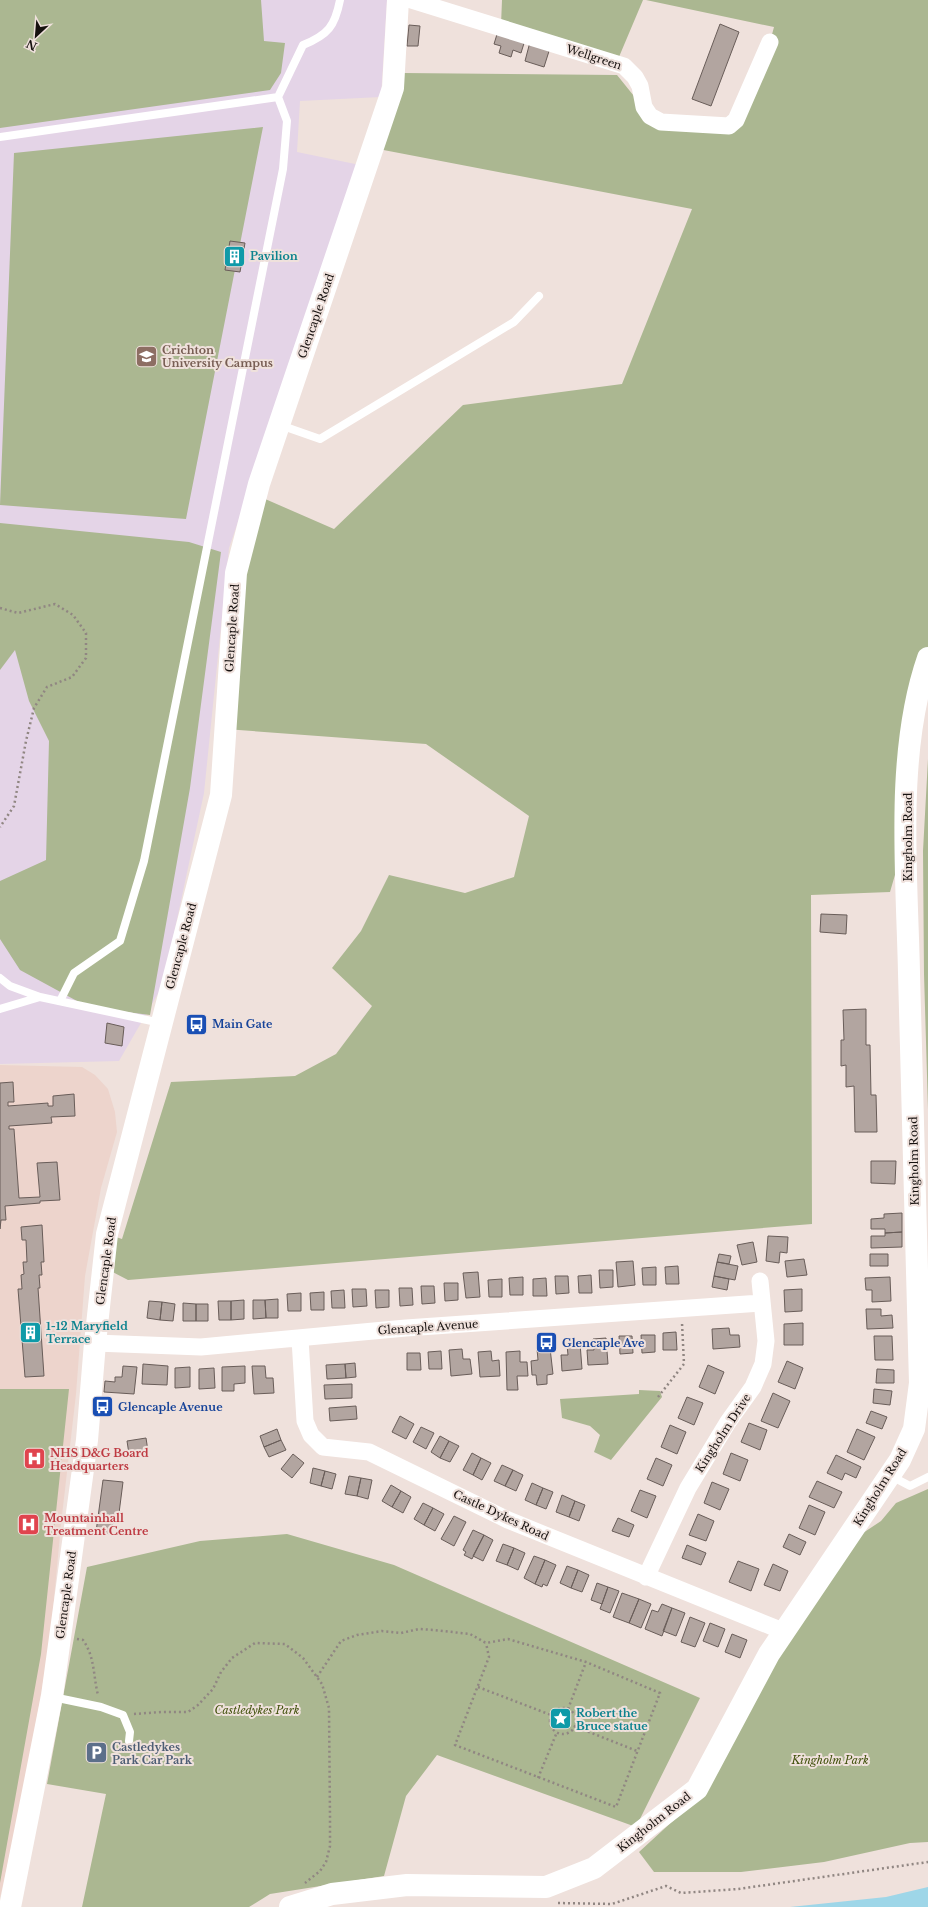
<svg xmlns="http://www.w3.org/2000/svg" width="928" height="1907" viewBox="0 0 928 1907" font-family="'Libre Baskerville',serif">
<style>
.education{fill:#e4d4e7}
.medical{fill:#edd4cc}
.green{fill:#abb791}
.water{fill:#9ed6e8}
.building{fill:#b2a5a0;stroke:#695d59}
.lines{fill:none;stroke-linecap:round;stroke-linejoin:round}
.path{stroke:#908682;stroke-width:2.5;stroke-dasharray:2 3;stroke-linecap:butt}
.lane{stroke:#fff;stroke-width:8}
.street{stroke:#fff;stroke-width:17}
.secondary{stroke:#fff;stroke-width:22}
.labels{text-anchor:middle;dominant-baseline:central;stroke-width:4;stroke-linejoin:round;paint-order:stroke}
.street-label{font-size:11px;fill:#16110f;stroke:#efe1dc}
.culture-label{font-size:11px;font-weight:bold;fill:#0d838f;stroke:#efe1dc;text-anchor:start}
.education-label{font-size:11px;font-weight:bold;fill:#785e54;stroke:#efe1dc;text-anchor:start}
.transit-label{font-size:11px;font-weight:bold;fill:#164399;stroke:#efe1dc;text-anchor:start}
.health-label{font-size:11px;font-weight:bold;fill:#be3a42;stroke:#efe1dc;text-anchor:start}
.park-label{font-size:11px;font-style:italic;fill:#41510c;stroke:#efe1dc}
.service-label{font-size:11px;font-weight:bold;fill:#4e5e75;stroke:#efe1dc;text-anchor:start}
</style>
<rect width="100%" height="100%" fill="#efe1dc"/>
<path class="education" d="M0,0H387L381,97L300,101L297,152L360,165L229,548L204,793L163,985L119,1061L0,1064Z"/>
<path class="medical" d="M0,1065L82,1067L95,1075L108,1089L115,1112L117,1132L101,1188L85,1276L76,1394L61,1524L50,1642L25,1786L0,1898Z"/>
<path class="green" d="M0,0H261L264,41L285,43L281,73L270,90L0,128Z
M502,0H643L616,64L501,25Z
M646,0H928V658L906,837L890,892L811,895L812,1224L128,1280L103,1267L107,1234L122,1239L171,1082L295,1076L336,1054L372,1006L332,968L361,931L389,875L465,893L514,877L529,816L426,744L225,729L256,495L334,529L463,405L622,384L692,209L373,148L403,73L617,75L650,116L729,126L770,42L774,27Z
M263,127L186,519L0,505L14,153Z
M0,523L189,542L221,552L190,788L150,1015L88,1007L20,970L0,939V881L46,860L49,741L29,701L15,650L0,670Z
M928,759V1109L924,974L923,851Z
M0,1389H69L41,1654L0,1883Z
M639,1390L660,1391L662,1397L611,1460L594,1452L600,1435L590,1426L562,1418L560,1399L639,1394Z
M928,1489V1842L910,1843L824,1862L741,1872H654L639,1852L700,1796L751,1699L845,1545L881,1521L896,1503Z
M287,1534L394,1565L700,1698L636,1827L437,1755L406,1796L384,1876L270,1894L249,1907H82L106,1794L47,1784L87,1567L200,1541Z"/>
<path class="water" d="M928,1887V1907H790L886,1897Z"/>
<path class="building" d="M720,24L739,32L711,106L692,99Z
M409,25L420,26L418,46H407Z
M498,31L525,40L521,53L513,50L511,57L499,53L501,46L494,44Z
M530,42L550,48L544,67L525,61Z
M230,241L245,243L240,272L225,270Z
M821,914L847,915L846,934L820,932Z
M866,1009V1045H870L871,1095H876L877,1132H855L854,1086L846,1087V1065L841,1066V1040H844L843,1010Z
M107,1023L124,1027L122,1046L105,1043Z
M13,1082L14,1102H8V1106L48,1103V1106H53V1096L74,1094L75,1116L51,1117L52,1123L9,1126V1129H14L19,1198L40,1197L37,1163L57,1162L60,1200L40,1201V1203L5,1206L6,1220H1L0,1229V1083Z
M871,1161H896L895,1184L871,1183Z
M902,1213V1232L885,1233V1229H871V1219L884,1218V1214Z
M42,1225L44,1262H41L42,1275H39L40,1288H38L44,1376L25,1377L18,1289H22L21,1275L24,1274L23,1262H27L26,1240H22L21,1227Z
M902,1232V1247L871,1248V1236H885V1233Z
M768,1236L788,1237L787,1253L780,1252L779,1263L766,1261Z
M753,1242L757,1262L742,1265L737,1245Z
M719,1254L731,1256L729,1264L717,1262Z
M870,1254H888V1266H870Z
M804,1259L807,1275L787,1277L785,1261Z
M633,1261L635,1285L618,1287L616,1262Z
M717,1262L738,1266L735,1280L714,1276Z
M678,1266L679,1284H666L665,1267Z
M656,1267V1285H643L642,1268Z
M599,1270H613V1287L600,1288Z
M478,1272L480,1297L466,1298L463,1273Z
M591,1275L592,1293H579L578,1276Z
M555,1276H568L569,1293L556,1294Z
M714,1276L729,1279L727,1290L712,1287Z
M523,1277V1295H510L509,1278Z
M890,1277L891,1301L872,1302V1290H866L865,1278Z
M546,1278L547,1296H533V1279Z
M502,1279V1297H489L488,1280Z
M444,1283H458V1300L445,1301Z
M421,1286H434L435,1303L422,1304Z
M399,1288H412L413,1305L400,1306Z
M352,1289H366L367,1306L353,1307Z
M802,1289V1311L785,1312L784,1290Z
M344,1290L345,1308H332L331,1291Z
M375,1290H389V1307L376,1308Z
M324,1292V1310H311L310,1293Z
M301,1293V1311H288L287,1294Z
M278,1299V1318H266L265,1300Z
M244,1300V1319L231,1320V1301Z
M253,1300H265L266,1318L253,1319Z
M149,1301L162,1302L160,1320L147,1318Z
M218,1301H231V1320H219Z
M162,1302L175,1304L173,1321L160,1320Z
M183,1303L196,1304V1321H183Z
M196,1304H208V1321H196Z
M866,1309H881V1316L892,1315L893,1328L867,1329Z
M803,1323V1345H784V1324Z
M729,1328L730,1335H739L740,1347L713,1349L712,1329Z
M676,1332L677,1350H663V1333Z
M641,1335H655V1352L642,1353Z
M619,1336H632L633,1353L620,1354Z
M874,1336H892L893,1360H875Z
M606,1338L608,1364L588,1365L587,1350H594L593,1339Z
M580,1343L582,1369L562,1371L561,1355H568L567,1345Z
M550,1348L553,1374L547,1375V1384L537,1385L536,1375H532L531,1361L538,1360L537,1349Z
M462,1349L463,1359H470L472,1374L451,1376L449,1350Z
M441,1351L442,1369H429L428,1352Z
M491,1351L492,1361L499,1360L500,1376L480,1377L478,1352Z
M520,1351V1362H527L528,1376H517L518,1390H507L506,1352Z
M407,1353H420L421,1370H407Z
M787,1361L803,1368L795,1389L778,1382Z
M355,1363L356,1377L346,1378L345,1364Z
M143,1364L168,1366L167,1385L142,1384Z
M345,1364L346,1378L327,1379L326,1365Z
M708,1365L724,1372L715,1394L699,1387Z
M123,1366L137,1367L134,1394L104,1392L105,1381L115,1382V1377H122Z
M245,1366V1383L234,1384V1391H222V1367Z
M252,1366H265L266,1378H273L274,1393L254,1394Z
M190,1367V1387L175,1388V1368Z
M214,1368L215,1388L199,1389V1369Z
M877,1369L894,1370V1383H876Z
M352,1384V1398L325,1399L324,1385Z
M874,1389L892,1391L890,1405L873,1403Z
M773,1393L790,1401L778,1428L761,1421Z
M687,1397L703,1403L694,1425L678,1418Z
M356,1406L357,1419L330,1421L329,1408Z
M871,1411L887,1417L882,1429L866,1423Z
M400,1416L414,1424L406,1439L392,1432Z
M749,1423L767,1430L760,1450L741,1442Z
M670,1425L686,1432L677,1454L661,1447Z
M421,1427L434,1433L426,1449L413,1442Z
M277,1429L281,1440L264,1447L260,1436Z
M857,1429L875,1437L864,1460L847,1452Z
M440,1436L449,1441L440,1458L431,1452Z
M146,1438L148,1451L129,1454L127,1441Z
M281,1440L286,1450L269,1457L264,1447Z
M449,1441L459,1446L450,1462L440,1458Z
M472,1453L481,1458L473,1475L463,1470Z
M731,1453L748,1460L740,1481L723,1474Z
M293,1454L304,1463L292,1478L281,1469Z
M836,1455L861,1467L856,1478L845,1473L842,1480L827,1473Z
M481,1458L491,1463L482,1480L473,1475Z
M656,1458L672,1465L663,1486L647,1479Z
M502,1465L513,1470L505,1486L494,1481Z
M313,1468L325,1471L321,1486L310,1483Z
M513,1470L523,1475L516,1491L505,1486Z
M325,1471L336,1474L332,1489L321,1486Z
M349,1476L361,1478L357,1496L345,1494Z
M361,1478L372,1480L368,1499L357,1496Z
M103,1480L123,1482L118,1521L113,1520L112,1534L96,1532Z
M817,1481L842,1492L834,1508L809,1497Z
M712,1482L729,1489L720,1510L704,1503Z
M532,1483L543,1488L536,1505L525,1500Z
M391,1485L401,1491L392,1507L382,1501Z
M543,1488L553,1492L546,1509L536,1505Z
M640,1490L656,1496L647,1518L631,1511Z
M401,1491L411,1497L403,1513L392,1507Z
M562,1495L575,1501L569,1517L556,1512Z
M575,1501L585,1505L579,1521L569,1517Z
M423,1503L433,1508L424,1525L414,1519Z
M809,1505L825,1512L815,1535L799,1528Z
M433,1508L444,1514L435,1531L424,1525Z
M698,1514L714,1521L706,1541L689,1535Z
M454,1516L466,1522L454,1546L441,1539Z
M618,1518L634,1525L629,1537L612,1531Z
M473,1530L484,1535L472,1559L464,1555L466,1552L463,1550Z
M789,1534L806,1542L800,1555L783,1547Z
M484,1535L493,1540L483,1561L473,1556Z
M503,1544L514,1548L507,1565L496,1561Z
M687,1545L706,1553L701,1565L682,1558Z
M514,1548L525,1553L518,1570L507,1565Z
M534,1556L545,1560L535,1584L524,1578Z
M545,1560L556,1565L547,1586L543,1584L542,1587L535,1584Z
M738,1561L759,1569L751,1591L729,1582Z
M773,1564L788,1571L780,1591L764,1585Z
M567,1566L578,1570L571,1588L560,1583Z
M578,1570L589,1575L582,1592L571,1588Z
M597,1583L608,1587L602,1604L591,1600Z
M608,1587L619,1591L610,1613L600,1609Z
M622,1593L639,1599L629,1623L613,1617Z
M639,1599L651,1604L641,1628L629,1623Z
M662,1604L672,1608L662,1636L645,1629L652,1610L658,1612Z
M672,1608L685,1613L676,1636L663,1631Z
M690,1617L705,1623L695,1647L681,1642Z
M710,1623L725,1629L718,1647L703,1641Z
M732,1634L747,1640L740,1658L725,1652Z"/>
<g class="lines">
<path class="path" d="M0,608L18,613L55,604L73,615L86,633V658L72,677L47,687L34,708L26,741L14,806L0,827
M658,1397L684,1364L682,1323
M77,1639L83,1640C95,1657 93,1675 98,1695
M317,1677L341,1641L357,1635L382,1631L401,1633L419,1629L434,1630L470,1634L486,1643L508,1639L586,1662L660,1693L616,1807L455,1745L489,1657L486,1643
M478,1687L551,1715
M550 1721a13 13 0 1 1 26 0a13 13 0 1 1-26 0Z
M568,1709L586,1662
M134,1714L161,1712H188L198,1705L213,1689L221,1672L232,1658L255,1643L285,1644L303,1658L322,1684L329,1708L330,1818V1846L326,1862L320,1871L305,1883
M574,1726L637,1751
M538,1778L557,1732
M558,1903L612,1904L666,1886L681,1893L738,1889L928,1862"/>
<path class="lane" d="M0,137L278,97
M280,425L320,439L514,322L539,296
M0,978L10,986L40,997L161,1023
M60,1001L74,973L120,941L144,861L283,169L287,121L278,97L303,45C328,35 335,26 340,0
M0,1009L40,997
M891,1476L910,1486L928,1477
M53,1697L101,1707L123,1715L130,1732L129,1741"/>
<path class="street" d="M411,0L624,66L635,77L640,86L644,107L650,116L661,122L729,126L736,120L770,42
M300,1339L305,1421L311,1435L323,1447L369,1452L508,1520L785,1632
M95,1343L201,1347L406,1328L761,1303
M646,1577L688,1488L728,1422L753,1387L763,1364L766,1341L760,1281"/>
<path class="secondary" d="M10,1907L52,1696L87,1440L95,1343L107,1234L221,795L236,573L259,484L393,88L398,0
M290,1907L332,1894L407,1885L546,1887L594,1868L697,1789L769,1654L900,1460L914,1429L920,1383C916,1246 913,1110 909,973C907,874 895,753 928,658"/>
</g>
<defs>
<symbol id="building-square" viewBox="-11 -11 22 22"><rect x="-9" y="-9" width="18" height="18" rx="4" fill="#0f9aa8" stroke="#efe1dc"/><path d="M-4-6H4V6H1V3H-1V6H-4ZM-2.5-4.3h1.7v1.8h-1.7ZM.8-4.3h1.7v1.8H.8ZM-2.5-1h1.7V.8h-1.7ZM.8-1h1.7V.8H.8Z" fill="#fff"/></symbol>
<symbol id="university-square" viewBox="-11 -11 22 22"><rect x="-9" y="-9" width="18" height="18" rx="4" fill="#8d6e63" stroke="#efe1dc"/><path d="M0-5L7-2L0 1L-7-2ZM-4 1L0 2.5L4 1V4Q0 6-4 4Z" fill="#fff"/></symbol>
<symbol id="bus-square" viewBox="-11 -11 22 22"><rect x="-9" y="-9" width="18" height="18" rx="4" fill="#1a4fb4" stroke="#efe1dc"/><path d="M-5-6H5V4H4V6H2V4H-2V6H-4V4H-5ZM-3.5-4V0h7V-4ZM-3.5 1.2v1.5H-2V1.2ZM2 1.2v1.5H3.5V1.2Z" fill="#fff"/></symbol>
<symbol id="hospital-square" viewBox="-11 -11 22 22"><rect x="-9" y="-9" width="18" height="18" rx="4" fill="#e0444e" stroke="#efe1dc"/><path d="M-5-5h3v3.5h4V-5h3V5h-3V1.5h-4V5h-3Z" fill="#fff"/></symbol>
<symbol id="sight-square" viewBox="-11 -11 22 22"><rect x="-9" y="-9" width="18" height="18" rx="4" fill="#0f9aa8" stroke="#efe1dc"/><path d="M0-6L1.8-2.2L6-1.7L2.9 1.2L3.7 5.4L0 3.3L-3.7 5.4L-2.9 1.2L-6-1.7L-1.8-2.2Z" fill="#fff"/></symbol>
<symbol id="parking-square" viewBox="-11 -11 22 22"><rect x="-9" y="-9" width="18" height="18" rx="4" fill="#5c6f8a" stroke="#efe1dc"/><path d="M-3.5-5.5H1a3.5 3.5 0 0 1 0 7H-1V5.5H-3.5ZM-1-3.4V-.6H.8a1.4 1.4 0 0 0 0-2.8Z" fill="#fff"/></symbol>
</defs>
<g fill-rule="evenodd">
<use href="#building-square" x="222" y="244" width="25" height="25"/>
<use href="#university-square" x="134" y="344" width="25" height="25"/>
<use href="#bus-square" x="184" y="1012" width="25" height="25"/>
<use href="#building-square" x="18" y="1320" width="25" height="25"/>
<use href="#bus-square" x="534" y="1330" width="25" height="25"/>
<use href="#bus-square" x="90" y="1394" width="25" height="25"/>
<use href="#hospital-square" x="22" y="1446" width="25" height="25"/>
<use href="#hospital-square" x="16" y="1512" width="25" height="25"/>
<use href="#sight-square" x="548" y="1706" width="25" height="25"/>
<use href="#parking-square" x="84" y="1740" width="25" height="25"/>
</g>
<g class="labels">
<g class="street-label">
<text transform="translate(594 57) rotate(18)">Wellgreen</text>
<text transform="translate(316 316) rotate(-71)">Glencaple Road</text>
<text transform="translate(232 628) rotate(-86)">Glencaple Road</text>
<text transform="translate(908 837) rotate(-90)">Kingholm Road</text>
<text transform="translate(181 946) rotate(-75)">Glencaple Road</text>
<text transform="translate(914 1161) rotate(-91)">Kingholm Road</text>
<text transform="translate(106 1261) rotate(-82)">Glencaple Road</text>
<text transform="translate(428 1327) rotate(-4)">Glencaple Avenue</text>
<text transform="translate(723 1433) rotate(-57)">Kingholm Drive</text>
<text transform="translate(880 1487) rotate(-58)">Kingholm Road</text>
<text transform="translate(501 1515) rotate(25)">Castle Dykes Road</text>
<text transform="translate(66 1595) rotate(-82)">Glencaple Road</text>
<text transform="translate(654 1822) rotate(-38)">Kingholm Road</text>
</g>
<g class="culture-label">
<text x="250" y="256">Pavilion</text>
<text x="46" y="1326">1-12 Maryfield<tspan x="46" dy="13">Terrace</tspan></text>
<text x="576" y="1713">Robert the<tspan x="576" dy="13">Bruce statue</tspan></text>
</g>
<g class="education-label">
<text x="162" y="350">Crichton<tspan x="162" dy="13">University Campus</tspan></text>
</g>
<g class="transit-label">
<text x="212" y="1024">Main Gate</text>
<text x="562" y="1343">Glencaple Ave</text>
<text x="118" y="1407">Glencaple Avenue</text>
</g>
<g class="health-label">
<text x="50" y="1453">NHS D&amp;G Board<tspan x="50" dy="13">Headquarters</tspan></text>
<text x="44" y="1518">Mountainhall<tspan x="44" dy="13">Treatment Centre</tspan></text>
</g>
<g class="park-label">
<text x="257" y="1710">Castledykes Park</text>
<text x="830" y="1760">Kingholm Park</text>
</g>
<g class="service-label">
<text x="112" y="1747">Castledykes<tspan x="112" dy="13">Park Car Park</tspan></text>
</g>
</g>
<g transform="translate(36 36) rotate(206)" stroke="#efe1dc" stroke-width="3" paint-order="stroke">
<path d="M0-3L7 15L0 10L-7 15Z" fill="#16110f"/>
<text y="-6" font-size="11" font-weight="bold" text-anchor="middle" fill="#16110f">N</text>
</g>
</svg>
